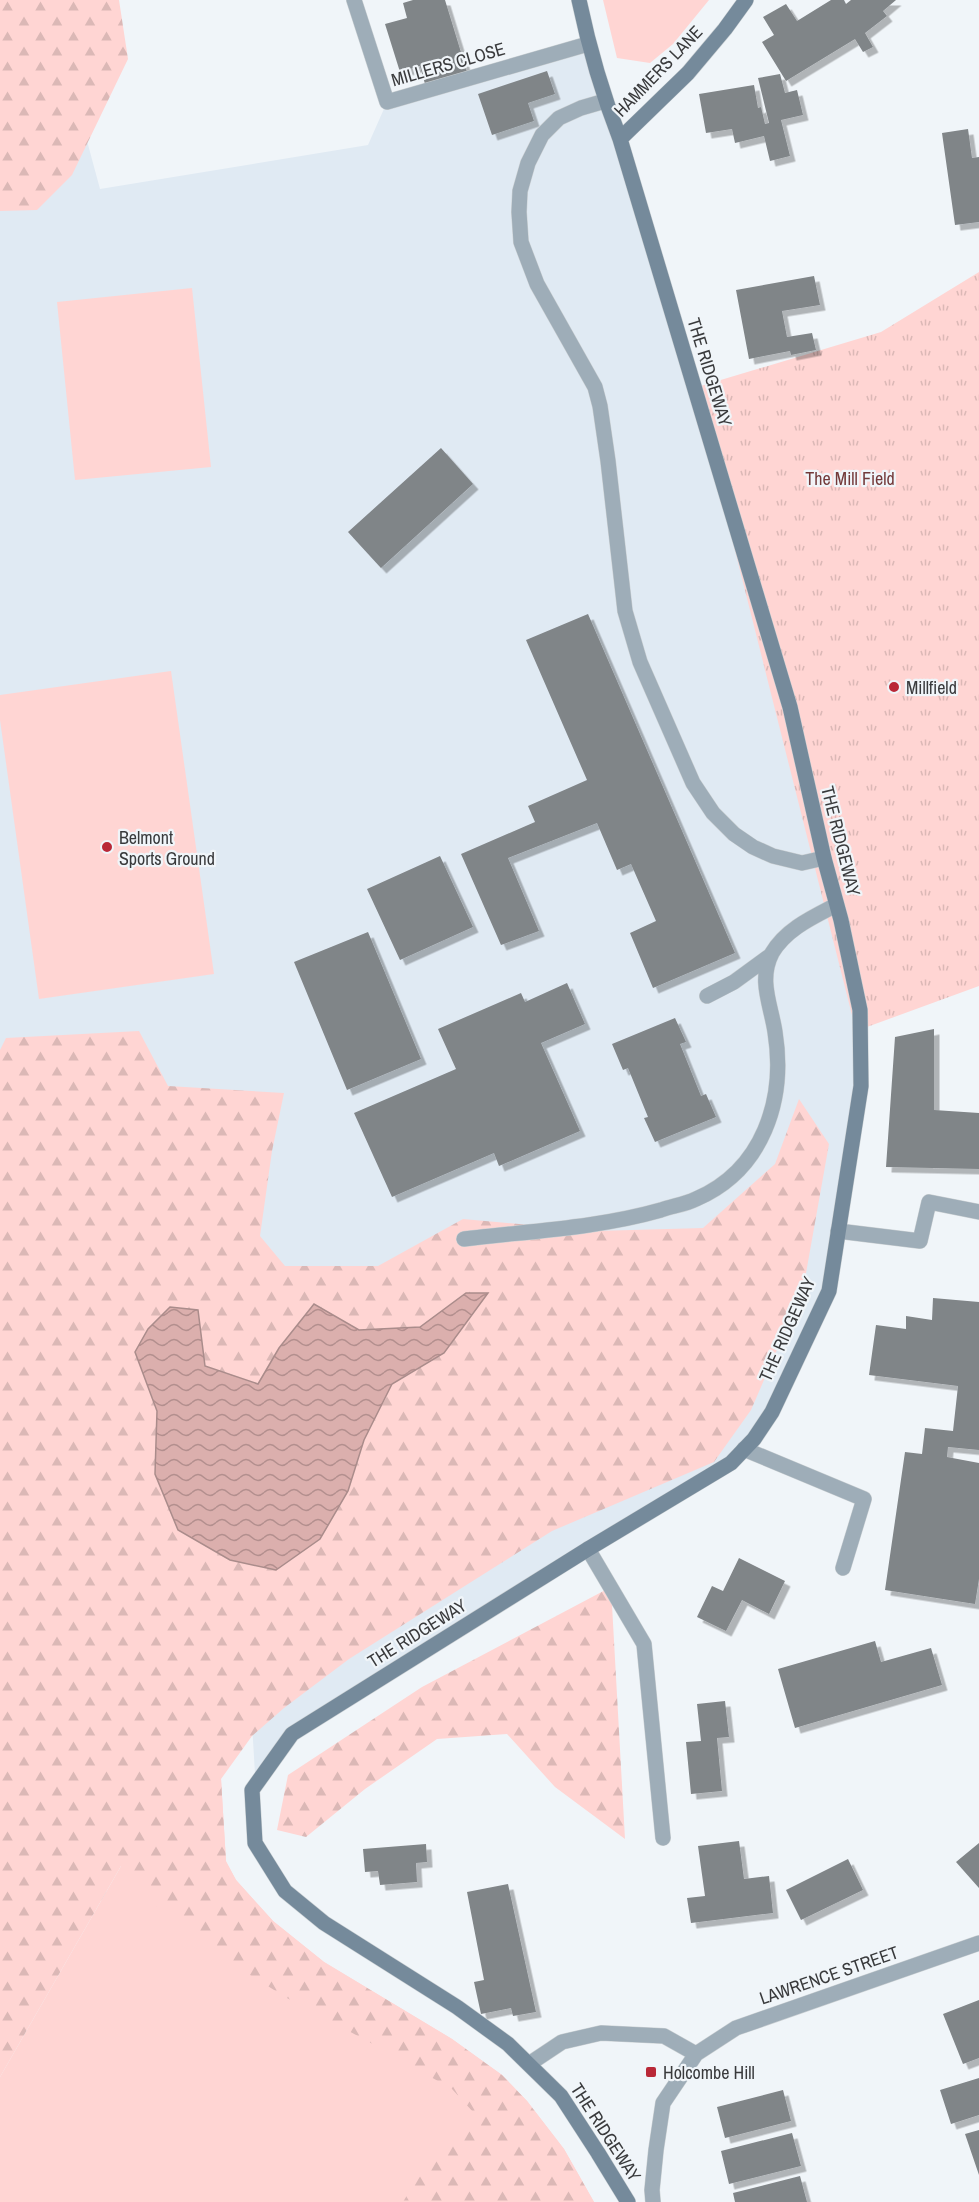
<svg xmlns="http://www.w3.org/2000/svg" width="979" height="2202" viewBox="0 0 979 2202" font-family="'Archivo Narrow',sans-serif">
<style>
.built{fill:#e0eaf3}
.green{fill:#ffd5d3}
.forest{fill:url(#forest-firs)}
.park{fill:url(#park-tufts)}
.water{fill:url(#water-waves);stroke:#aa8c8b;stroke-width:1.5}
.building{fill:#808588;filter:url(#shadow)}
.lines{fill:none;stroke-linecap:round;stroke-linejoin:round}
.service-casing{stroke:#cbd0d3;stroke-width:16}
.minor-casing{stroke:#cbd0d3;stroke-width:16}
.tertiary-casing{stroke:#cbd0d3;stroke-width:16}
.secondary-casing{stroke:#cbd0d3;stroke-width:16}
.service{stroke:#9eadb8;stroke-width:15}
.minor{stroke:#9eadb8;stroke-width:15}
.tertiary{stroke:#9eadb8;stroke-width:15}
.secondary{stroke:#758a9b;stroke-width:15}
.poi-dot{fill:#b92837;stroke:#f0f5f9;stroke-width:2}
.labels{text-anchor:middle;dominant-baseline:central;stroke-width:4.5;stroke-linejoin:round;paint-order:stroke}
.street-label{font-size:18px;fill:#393a3c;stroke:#f0f5f9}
.park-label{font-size:18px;fill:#733939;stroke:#f0f5f9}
.poi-label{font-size:18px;fill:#393a3c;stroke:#f0f5f9;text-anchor:start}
</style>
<defs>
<pattern id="forest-firs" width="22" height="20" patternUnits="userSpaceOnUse" patternTransform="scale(1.5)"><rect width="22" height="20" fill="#ffd5d3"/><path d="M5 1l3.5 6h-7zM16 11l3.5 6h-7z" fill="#dbb8b6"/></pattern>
<pattern id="park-tufts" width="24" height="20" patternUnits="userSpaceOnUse" patternTransform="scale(1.5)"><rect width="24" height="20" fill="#ffd5d3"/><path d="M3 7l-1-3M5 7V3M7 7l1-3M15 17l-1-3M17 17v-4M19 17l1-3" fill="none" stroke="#dbb8b6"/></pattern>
<pattern id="water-waves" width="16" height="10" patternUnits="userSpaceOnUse" patternTransform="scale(1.5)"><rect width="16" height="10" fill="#dbafad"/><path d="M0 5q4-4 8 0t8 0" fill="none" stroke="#b38f8e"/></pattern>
<filter id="shadow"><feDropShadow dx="5.5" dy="5.5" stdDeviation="0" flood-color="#0004"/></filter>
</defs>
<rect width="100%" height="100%" fill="#f0f5f9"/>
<path class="built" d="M0,0H49L100,189L368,145L387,102L588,44L790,707L861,1053L829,1291L772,1412L731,1463L293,1734L256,1790L247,1641L0,1550Z"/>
<path class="green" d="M603,0H709L673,44L650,63L617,58Z
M192,288L211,467L75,480L57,302Z
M171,671L214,974L39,999L0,720V695Z
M179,1765L221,1779L226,1862L236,1880L273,1921L324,1962L452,2039L502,2075L527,2101L564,2149L594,2202H0V2077Z"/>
<path class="forest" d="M0,0H119L128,59L72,175L37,210L0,211Z
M139,1031L168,1086L284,1093L272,1151L260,1236L285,1266H378L463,1219L596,1231L703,1228L775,1164L799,1099L829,1144L803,1290L751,1410L714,1462L552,1531L349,1659L284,1708L252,1736L221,1779L226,1861L236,1880L273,1921L324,1962L452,2039L502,2075L527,2101L564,2149L594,2202H403L415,2182L474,2113L452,2089L371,2043L287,1998L200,1944L158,1908L121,1866L0,2077V1050L6,1038Z
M611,1587L625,1839L555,1787L507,1734L437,1739L365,1789L306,1837L277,1830L288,1775L422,1687Z"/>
<path class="park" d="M979,272V986L856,1031L694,388L881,332Z"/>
<path class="water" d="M466,1293H488L444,1353L392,1384L364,1440L348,1491L320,1539L276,1570L230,1560L178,1530L155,1474L157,1411L135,1352L148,1329L170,1307L198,1310L205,1366L258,1384L279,1348L314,1304L359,1330L420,1327Z"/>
<path class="building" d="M413,0H445L467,72L425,84L420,66L400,72L385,24L407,18L403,3Z
M831,0H844L846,4L851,0H896L883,11L887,16L865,33L873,47L863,52L855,39L786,81L762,42L774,35L763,17L786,4L797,21Z
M547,71L555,94L528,103L534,121L492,135L478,94Z
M780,74L785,93L797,90L803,115L781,120L790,156L770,161L764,136L735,143L732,129L706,133L699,94L754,85L758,108L761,107L765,124L769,123L758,78Z
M968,129L972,158L979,157V222L955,225L942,133Z
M814,276L820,305L782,311L787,337L812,333L816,350L791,355L790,351L749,359L736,290Z
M441,448L473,484L381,568L348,532Z
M588,614L735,953L653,988L630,933L656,921L631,864L617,870L597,823L508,858L539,931L501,945L461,854L535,822L528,806L587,780L526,640Z
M440,856L473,927L400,960L367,889Z
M368,932L421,1059L347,1090L294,962Z
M567,983L585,1024L541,1043L580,1131L499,1166L494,1153L392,1197L354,1113L456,1069L438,1029L521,993L525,1002Z
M675,1018L686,1042L680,1044L701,1096L706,1094L716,1117L655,1142L644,1118L648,1117L628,1068L623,1070L612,1044Z
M934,1029V1110L979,1113V1169L886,1167L895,1037Z
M933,1298L979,1302V1450L948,1447L947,1457L979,1463V1579L975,1604L885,1590L905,1452L922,1454L925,1428L953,1431L958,1386L869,1375L876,1325L906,1329V1316L932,1320Z
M739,1558L785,1581L769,1614L742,1600L726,1631L697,1617L712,1586L723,1591Z
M875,1641L881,1662L931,1648L942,1685L795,1728L778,1669Z
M725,1701L729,1737L717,1738L722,1791L691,1794L686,1742L701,1741L697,1704Z
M739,1841L744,1879L769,1876L773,1913L691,1923L687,1898L705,1896L698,1846Z
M979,1843V1888L956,1862Z
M426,1844L427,1862L416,1863L417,1882L380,1885L378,1871L365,1872L363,1849Z
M848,1859L863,1890L801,1920L786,1890Z
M508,1884L536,2012L513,2016L511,2008L481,2014L474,1982L484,1980L467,1892Z
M979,2000V2058L963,2064L943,2014Z
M979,2078V2115L951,2124L940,2090Z
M783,2090L791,2121L725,2138L717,2107Z
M979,2130V2175L965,2134Z
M792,2133L801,2166L729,2184L721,2151Z
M800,2176L807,2202H735L733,2193Z"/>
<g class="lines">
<defs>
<path id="service" d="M605,101L581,108L559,118L542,135L528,163L520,191L519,212L521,242L537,284L595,387L600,406L608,461L625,611L640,662L693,783L713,813L734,834L753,847L773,856L802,863L824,858
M707,996L734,982L771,955
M464,1239C530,1231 598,1228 661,1210C673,1206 686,1204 696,1199C763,1170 786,1100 775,1032C771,1005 758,980 772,953C786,929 813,917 836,905
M744,1449L864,1499L843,1568"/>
<path id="minor" d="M354,0L387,102L588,44
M838,1231L920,1241L929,1202L979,1212
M588,1549L644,1644L663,1838"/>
<path id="tertiary" d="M529,2064L562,2042L601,2033L664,2036L696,2054
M653,2202L652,2190L656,2150L663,2103L696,2054L736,2028L979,1943"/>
<path id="secondary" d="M579,0C589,48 602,93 620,139L790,707L824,858L841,920L860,1010L861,1086L829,1291L772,1412L754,1439L731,1463L588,1549L292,1734L252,1790L255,1843L285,1891L324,1923L457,2007L508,2044L561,2096L598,2153L628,2202
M620,139L688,73L725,29L746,0"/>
</defs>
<use href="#service" class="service-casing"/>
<use href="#minor" class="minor-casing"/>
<use href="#tertiary" class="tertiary-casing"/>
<use href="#secondary" class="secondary-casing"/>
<use href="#service" class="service"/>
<use href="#minor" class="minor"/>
<use href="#tertiary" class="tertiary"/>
<use href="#secondary" class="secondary"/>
</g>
<g class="poi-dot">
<circle cx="894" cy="687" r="6"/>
<circle cx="107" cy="847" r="6"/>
<rect x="645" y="2066" width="12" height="12" rx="3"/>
</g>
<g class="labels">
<g class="street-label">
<text transform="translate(448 64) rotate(-16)">MILLERS CLOSE</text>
<text transform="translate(658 71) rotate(-46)">HAMMERS LANE</text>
<text transform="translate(710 372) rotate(73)">THE RIDGEWAY</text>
<text transform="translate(841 841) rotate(76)">THE RIDGEWAY</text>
<text transform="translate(787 1329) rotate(-66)">THE RIDGEWAY</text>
<text transform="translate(417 1633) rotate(-32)">THE RIDGEWAY</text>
<text transform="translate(829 1975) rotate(-19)">LAWRENCE STREET</text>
<text transform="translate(606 2132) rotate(57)">THE RIDGEWAY</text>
</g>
<g class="park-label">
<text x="850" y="478">The Mill Field</text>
</g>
<g class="poi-label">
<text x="906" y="687">Millfield</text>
<text x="119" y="837">Belmont<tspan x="119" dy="21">Sports Ground</tspan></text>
<text x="663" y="2072">Holcombe Hill</text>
</g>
</g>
</svg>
